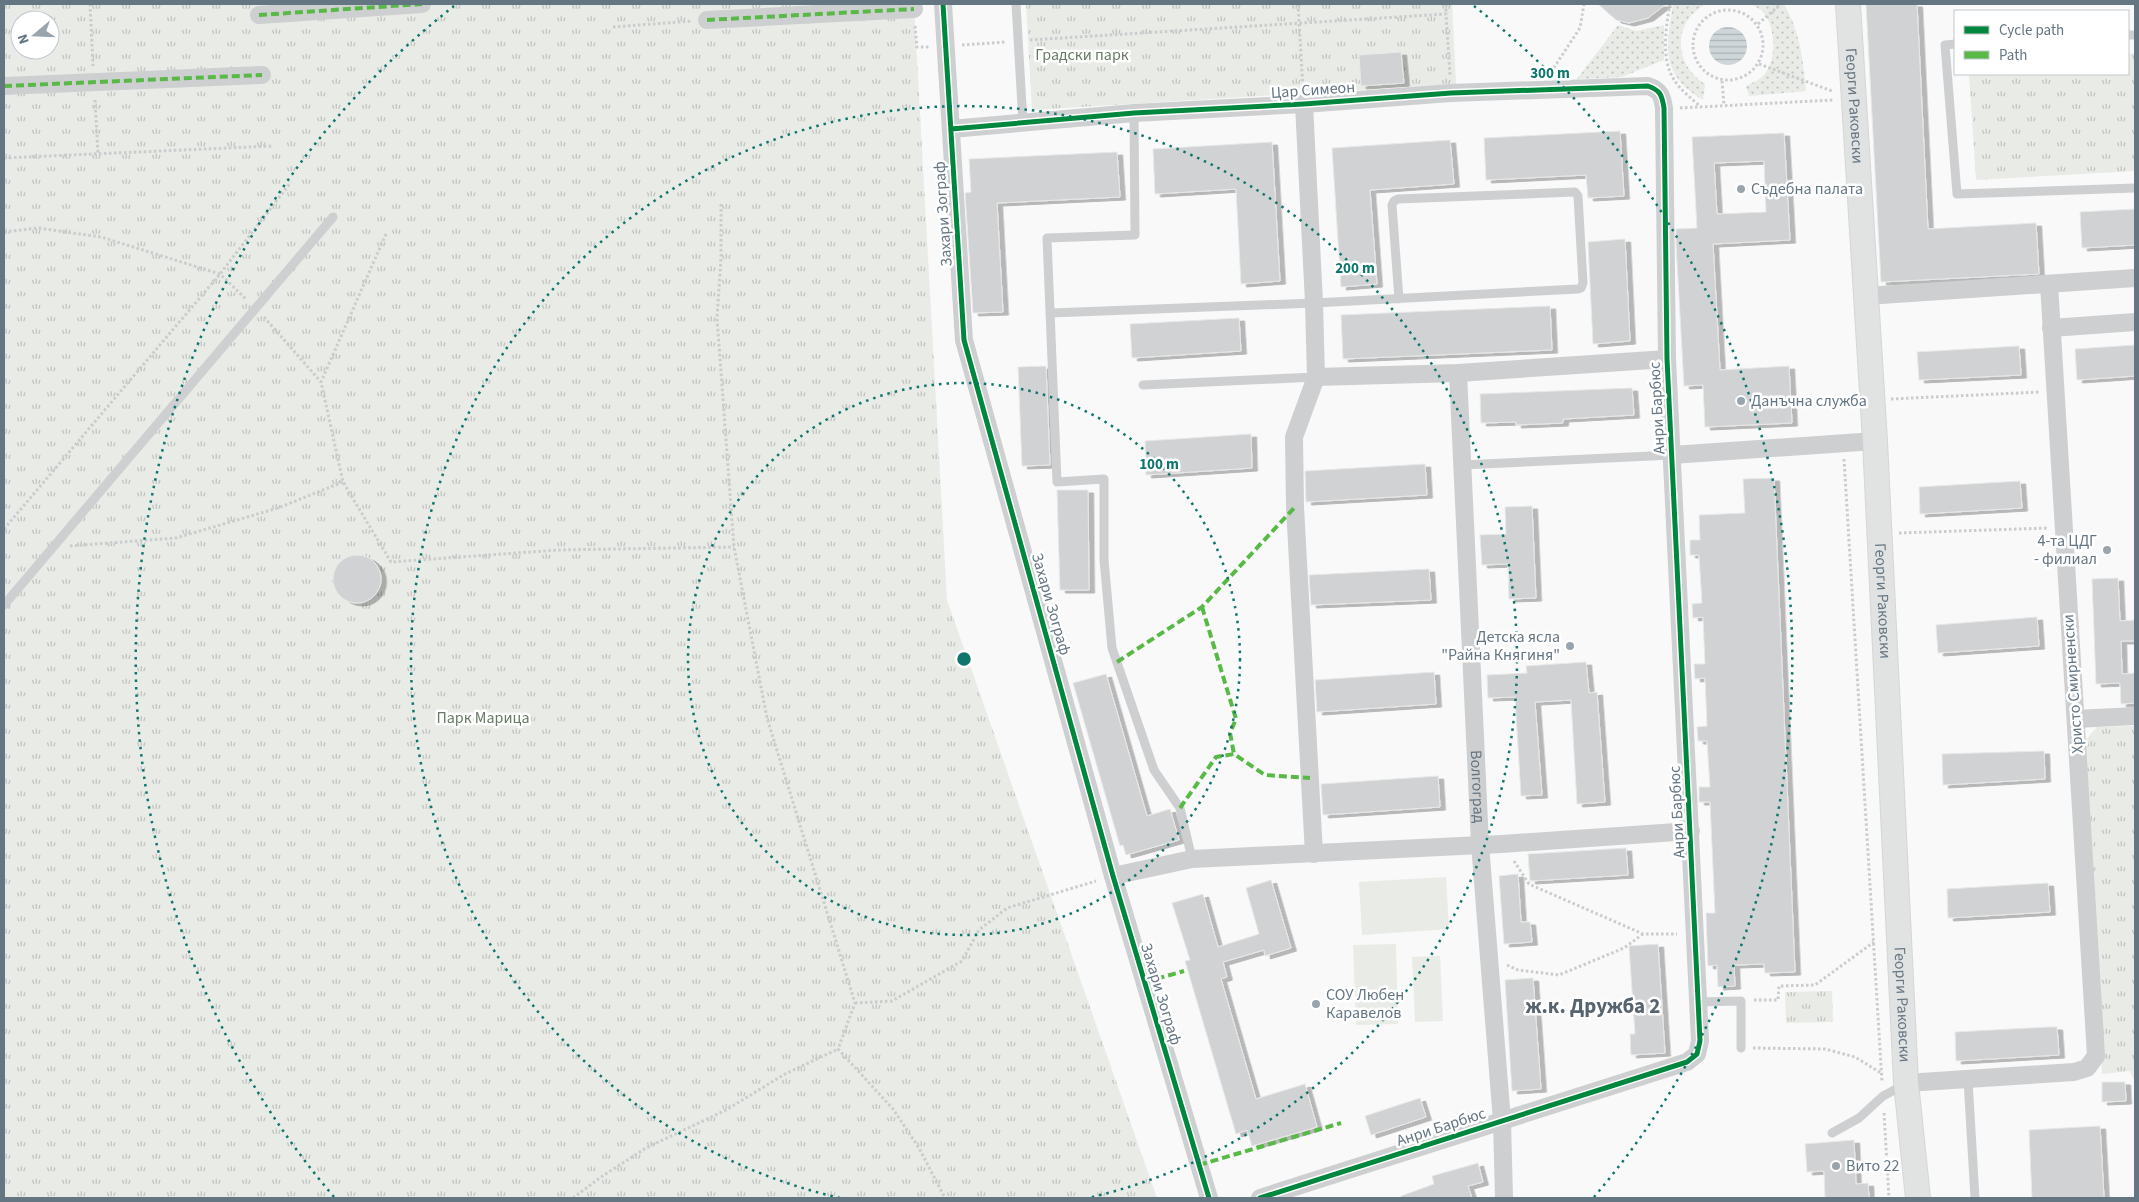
<svg xmlns="http://www.w3.org/2000/svg" width="2139" height="1202" viewBox="0 0 2139 1202" font-family="'Source Sans 3',sans-serif">
<style>
.grass{fill:url(#grass-dots)}
.park{fill:url(#park-tufts);fill-rule:evenodd}
.garden{fill:#e8ebe6}
.water{fill:url(#water-rules)}
.building{fill:#d0d2d3;stroke:#e8e8e8;fill-rule:evenodd;filter:url(#shadow)}
.lines{fill:none;stroke-linecap:round;stroke-linejoin:round}
.secondary-casing{stroke:#d5d6d7;stroke-width:26}
.path{stroke:#cbcccd;stroke-width:3;stroke-dasharray:2.5 2.5;stroke-linecap:butt}
.lane{stroke:#cecfd0;stroke-width:9}
.street{stroke:#cecfd0;stroke-width:18}
.secondary{stroke:#e1e2e2;stroke-width:24}
.quiet{stroke:#58b947;stroke-width:4;stroke-dasharray:8 4;stroke-linecap:butt}
.cycleway-casing{stroke:#fff;stroke-width:8}
.cycleway{stroke:#00873e;stroke-width:5}
.ring{fill:none;stroke:#0f766e;stroke-width:2.5;stroke-dasharray:2.5 5}
.poi-dot{fill:#99a4ac;stroke:#fff;stroke-width:2}
.labels{text-anchor:middle;dominant-baseline:central;stroke-width:5;stroke-linejoin:round;paint-order:stroke}
.park-label{font-size:16px;fill:#687a64;stroke:#fff}
.street-label{font-size:16px;fill:#657683;stroke:#fff}
.poi-label{font-size:16px;fill:#657683;stroke:#fff;text-anchor:start}
.district-label{font-size:21px;font-weight:bold;fill:#57646e;stroke:#fff}
.centre{fill:#0f766e;stroke:#fff;stroke-width:2.5}
.ring-label{font-size:15px;text-anchor:middle;font-weight:bold;fill:#0f766e;stroke:#fff;stroke-width:5;stroke-linejoin:round;paint-order:stroke}
</style>
<defs>
<pattern id="grass-dots" width="8" height="8" patternUnits="userSpaceOnUse" patternTransform="scale(1.25)"><rect width="8" height="8" fill="#e8ebe6"/><path d="M2 2h.1M6 6h.1" fill="none" stroke="#c0c3c0" stroke-width="1.8" stroke-linecap="round"/></pattern>
<pattern id="park-tufts" width="24" height="20" patternUnits="userSpaceOnUse" patternTransform="scale(1.25)"><rect width="24" height="20" fill="#e8ebe6"/><path d="M3 7l-1-3M5 7V3M7 7l1-3M15 17l-1-3M17 17v-4M19 17l1-3" fill="none" stroke="#c0c3c0"/></pattern>
<pattern id="water-rules" width="6" height="5" patternUnits="userSpaceOnUse" patternTransform="scale(1.25)"><rect width="6" height="5" fill="#ced6d9"/><path d="M0 2.5h6" fill="none" stroke="#abb2b5"/></pattern>
<filter id="shadow"><feDropShadow dx="5.5" dy="3" stdDeviation="0" flood-color="#0004"/></filter>
</defs>
<rect width="100%" height="100%" fill="#f9f9f9"/>
<path class="grass" d="M1673,4H1706C1672,22 1673,64 1705,84L1703,100C1660,75 1666,47 1673,4Z
M1751,4H1784C1800,32 1803,59 1806,91L1749,96L1746,86C1752,83 1759,80 1763,76C1777,62 1776,28 1764,13C1761,9 1755,7 1751,4Z
M1618,25L1636,31L1664,25V60L1622,77L1577,79Z"/>
<path class="park" d="M4,4H914L947,600L1157,1198H4ZM20,20H50V50H20Z
M1026,4H1452L1456,84L1032,110Z
M2135,53V171L1976,180L1969,74H2128V54Z
M2135,726V1082L2130,1071L2102,1074L2083,743L2097,727Z
M1832,991L1833,1022L1786,1023L1785,992Z"/>
<path class="garden" d="M1446,877L1449,929L1362,935L1359,882Z
M1396,944L1398,1024L1356,1025L1353,945Z
M1440,956L1443,1021L1415,1022L1412,957Z"/>
<path class="water" d="M1709 46a19 19 0 1 1 38 0a19 19 0 1 1-38 0Z"/>
<path class="building" d="M1598,4H1666L1648,18L1629,23L1616,20Z
M1866,4H1917L1928,229L2036,223L2039,274L1881,282Z
M1401,52L1404,83L1361,86L1359,55Z
M1620,131L1624,196L1588,198L1586,175L1486,180L1484,138Z
M1784,133L1790,240L1713,244L1720,370L1789,366L1792,423L1705,427L1703,385L1684,386L1676,244V229L1697,228L1692,137ZM1764,161L1766,212L1717,214L1714,163Z
M1450,140L1454,184L1370,190L1377,284L1341,287L1332,148Z
M1272,142L1280,281L1241,284L1236,189L1155,194L1153,149Z
M1117,152L1120,197L997,203L1003,312L973,313L965,193L971,192L969,159Z
M2135,209V245L2082,248L2080,212Z
M1625,239L1630,341L1593,344L1588,242Z
M1550,306L1552,350L1343,359L1341,315Z
M1239,318L1241,351L1132,358L1130,324Z
M2135,345V376L2077,380L2075,349Z
M2019,346L2021,375L1919,380L1917,352Z
M1046,366L1050,465L1022,466L1018,367Z
M1632,388L1634,415L1563,419V423L1516,425V422L1481,423L1480,394Z
M1251,434L1252,468L1146,475L1145,441Z
M1425,464L1427,495L1306,502L1305,471Z
M1774,478L1795,972L1765,973L1764,964L1734,965L1735,986L1718,987L1717,965L1708,966L1706,913H1715L1710,802H1699V787H1710L1707,741H1698L1697,727L1707,726L1705,678L1695,679L1694,664H1705L1703,617L1693,618L1692,604L1702,603L1699,555H1690V540H1700L1699,515L1745,513L1743,479Z
M2020,481L2022,508L1920,514L1919,487Z
M1057,490H1088L1089,590H1060Z
M1532,506L1536,598L1509,599L1508,564L1482,565L1480,535L1506,534L1505,507Z
M333 579a24 24 0 1 1 48 0a24 24 0 1 1-48 0Z
M1429,569L1431,600L1311,605L1309,575Z
M2118,578L2120,621L2135,620V641H2121L2122,674L2135,673V703L2121,704L2120,683L2096,684L2092,579Z
M2037,617L2039,646L1938,653L1936,625Z
M1586,662L1589,693L1597,692L1605,802L1577,804L1571,700L1535,702L1542,795L1521,796L1515,697L1488,698L1487,675L1527,673L1526,666Z
M1434,672L1436,704L1317,712L1315,680Z
M1106,674L1147,816L1170,809L1179,840L1126,855L1123,845L1120,846L1073,683Z
M2044,751L2045,779L1943,785L1942,754Z
M1438,776L1440,807L1323,815L1321,784Z
M1626,848L1628,875L1530,881L1528,854Z
M1518,874L1521,922H1530L1532,942L1504,944L1499,876Z
M1271,880L1291,948L1265,956L1264,950L1223,962L1227,977L1221,979L1256,1099L1305,1084L1317,1127L1252,1146L1247,1130L1236,1134L1185,961L1190,960L1172,903L1203,894L1218,947L1259,934L1246,888Z
M2048,883L2050,912L1948,918L1947,889Z
M1658,944L1665,1053L1631,1055L1630,1034H1635L1629,946Z
M1533,978L1541,1089L1512,1091L1505,980Z
M2048,1027H2057L2059,1055L1956,1061L1955,1032Z
M2102,1082H2125L2126,1101L2102,1102Z
M1420,1098L1426,1117L1371,1135L1365,1116Z
M2100,1126L2104,1198H2032L2029,1130Z
M1854,1140L1856,1184L1868,1183L1869,1198H1825L1824,1171L1807,1172L1805,1144Z
M1478,1163L1483,1182L1468,1186L1472,1198H1401V1196L1434,1184L1432,1176Z"/>
<g class="lines">
<defs>
<g id="secondary">
<path id="s2" d="M1848,4L1875,441L1906,1083L1918,1198"/>
</g>
</defs>
<use href="#secondary" class="secondary-casing"/>
<path class="path" d="M90,4L93,66
M1298,4L1303,89
M1446,4V14
M1670,4C1666,26 1661,58 1673,78C1679,89 1692,99 1701,107
M1693 45a35 35 0 1 1 70 0a35 35 0 1 1-70 0Z
M1758,24L1781,4
M915,26L917,47H929
M613,27L692,21
M1030,40L1446,14L1450,75
M962,45L1006,42
M1759,64L1832,91
M1551,72L1580,28L1584,4
M1722,81L1724,105
M95,100L98,154
M1680,108L1833,100
M4,158L272,146
M721,204V259L717,318L734,547L767,718L855,1003L838,1049L893,1109L919,1148L945,1198
M4,232L38,228L101,237L220,274L247,300
M386,234L321,382L343,482L391,562L558,550L734,547
M264,317L321,382
M1891,399L2040,392
M1844,459L1882,1082
M4,529L220,274L291,182
M1899,533L2048,528
M70,546L176,538L278,508L343,482
M1514,861L1529,884L1643,934H1677
M1507,965L1518,970L1559,975L1624,948L1643,934
M1754,1000H1778L1779,986L1815,985L1874,942
M855,1003L892,1001L962,961L979,930L1007,908L1096,881
M1753,1048L1825,1049L1855,1057L1881,1073
M1884,1113L1889,1198
M573,1198L601,1177L646,1148L726,1110L785,1074L838,1049"/>
<path class="lane" d="M1016,4L1023,123
M2128,35H2135
M1955,44L1945,45L1957,194L2135,188
M1134,113L1135,235L1047,238L1057,482L1104,479V560L1112,648L1154,770L1180,808L1192,859
M1051,313L1314,303L1578,289L1581,288L1583,283L1578,196L1575,192L1398,199L1394,201L1392,205L1399,299
M1143,385L1316,377
M1462,465L1672,455
M4,605L333,217
M1698,1002L1741,1001V1048
M1968,1080L1975,1198
M1832,1133L1859,1118L1883,1096L1904,1085"/>
<g class="street">
<path d="M943,4L964,340L1113,876L1209,1198"/>
<path d="M259,15L422,4"/>
<path d="M707,20L914,9"/>
<path d="M4,86L262,75"/>
<path d="M1304,104L1314,303L1316,377L1294,437L1295,507L1314,854"/>
<path d="M951,129L1134,113L1304,104L1451,93L1648,86C1660,90 1662,95 1664,108L1667,359L1700,1041L1697,1054L1687,1062L1260,1198"/>
<path d="M1866,296L2135,278"/>
<path d="M2051,328L2135,322"/>
<path id="s1" d="M1458,373L1480,844L1502,1121L1504,1198"/>
<path d="M1316,377L1458,373L1667,359"/>
<path d="M1672,455L1875,441"/>
<path d="M2076,719L2135,716"/>
<path d="M1113,876L1192,859L1502,844L1691,831"/>
<path d="M1906,1083L2074,1072L2087,1068L2096,1056L2049,284"/>
</g>
<use href="#secondary" class="secondary"/>
<path class="quiet" d="M259,15L422,4
M707,20L914,9
M4,86L262,75
M1202,607L1236,719L1230,733L1234,754
M1117,662L1202,607L1295,507
M1180,808L1216,757L1234,754L1265,775L1310,778
M1145,982L1184,971
M1199,1165L1341,1123"/>
<defs>
<path id="cycleway" d="M943,4L964,340L1113,876L1209,1198
M951,129L1134,113L1304,104L1451,93L1648,86C1660,90 1662,95 1664,108L1667,359L1700,1041L1697,1054L1687,1062L1260,1198"/>
</defs>
<use href="#cycleway" class="cycleway-casing"/>
<use href="#cycleway" class="cycleway"/>
</g>
<g class="ring">
<circle cx="964" cy="659" r="276"/>
<path d="M840 1198A553 553 0 1 1 1088 1198"/>
<path d="M334 1197A829 829 0 0 1 454 6M1474 6A829 829 0 0 1 1594 1197"/>
</g>
<g class="poi-dot">
<circle cx="1741" cy="189" r="5"/>
<circle cx="1741" cy="401" r="5"/>
<circle cx="2107" cy="550" r="5"/>
<circle cx="1570" cy="646" r="5"/>
<circle cx="1316" cy="1004" r="5"/>
<circle cx="1836" cy="1166" r="5"/>
</g>
<g class="labels">
<g class="park-label">
<text x="1082" y="55">Градски парк</text>
<text x="483" y="718">Парк Марица</text>
</g>
<g class="street-label">
<text transform="translate(1313 90) rotate(-4)">Цар Симеон</text>
<text stroke="none"><textPath href="#s2" startOffset="102">Георги Раковски</textPath></text>
<text transform="translate(943 214) rotate(-94)">Захари Зограф</text>
<text transform="translate(1657 408) rotate(-93)">Анри Барбюс</text>
<text stroke="none"><textPath href="#s2" startOffset="598">Георги Раковски</textPath></text>
<text transform="translate(1051 604) rotate(74)">Захари Зограф</text>
<text transform="translate(2073 684) rotate(-94)">Христо Смирненски</text>
<text stroke="none"><textPath href="#s1" startOffset="414">Волгоград</textPath></text>
<text transform="translate(1677 812) rotate(-93)">Анри Барбюс</text>
<text transform="translate(1161 994) rotate(73)">Захари Зограф</text>
<text stroke="none"><textPath href="#s2" startOffset="1002">Георги Раковски</textPath></text>
<text transform="translate(1441 1127) rotate(-18)">Анри Барбюс</text>
</g>
<g class="poi-label">
<text x="1751" y="189">Съдебна палата</text>
<text x="1751" y="401">Данъчна служба</text>
<text x="2097" y="541" text-anchor="end">4-та ЦДГ<tspan x="2097" dy="18">- филиал</tspan></text>
<text x="1560" y="637" text-anchor="end">Детска ясла<tspan x="1560" dy="18">"Райна Княгиня"</tspan></text>
<text x="1326" y="995">СОУ Любен<tspan x="1326" dy="18">Каравелов</tspan></text>
<text x="1846" y="1166">Вито 22</text>
</g>
<g class="district-label">
<text x="1593" y="1006">ж.к. Дружба 2</text>
</g>
</g>
<circle cx="964" cy="659" r="8" class="centre"/>
<g class="ring-label">
<text x="1550" y="78">300 m</text>
<text x="1355" y="273">200 m</text>
<text x="1159" y="469">100 m</text>
</g>
<rect width="2139" height="1202" fill="none" stroke="#657683" stroke-width="10"/>
<rect x="1954" y="10" width="175" height="65" fill="#ffffff" stroke="#c1c8cd"/>
<rect x="1964" y="26" width="25" height="8" fill="#00873e" stroke="#c1c8cd"/>
<text x="1999" y="35" font-size="15" fill="#657683">Cycle path</text>
<rect x="1964" y="51" width="25" height="8" fill="#58b947" stroke="#c1c8cd"/>
<text x="1999" y="60" font-size="15" fill="#657683">Path</text>
<g transform="translate(35 35) rotate(251)"><circle r="24" fill="#ffffff" stroke="#c1c8cd"/>
<path d="M0-4L9 19L0 12L-9 19Z" fill="#99a4ac"/>
<text y="-8" font-size="14" font-weight="bold" text-anchor="middle" fill="#657683">N</text>
</g>
</svg>
